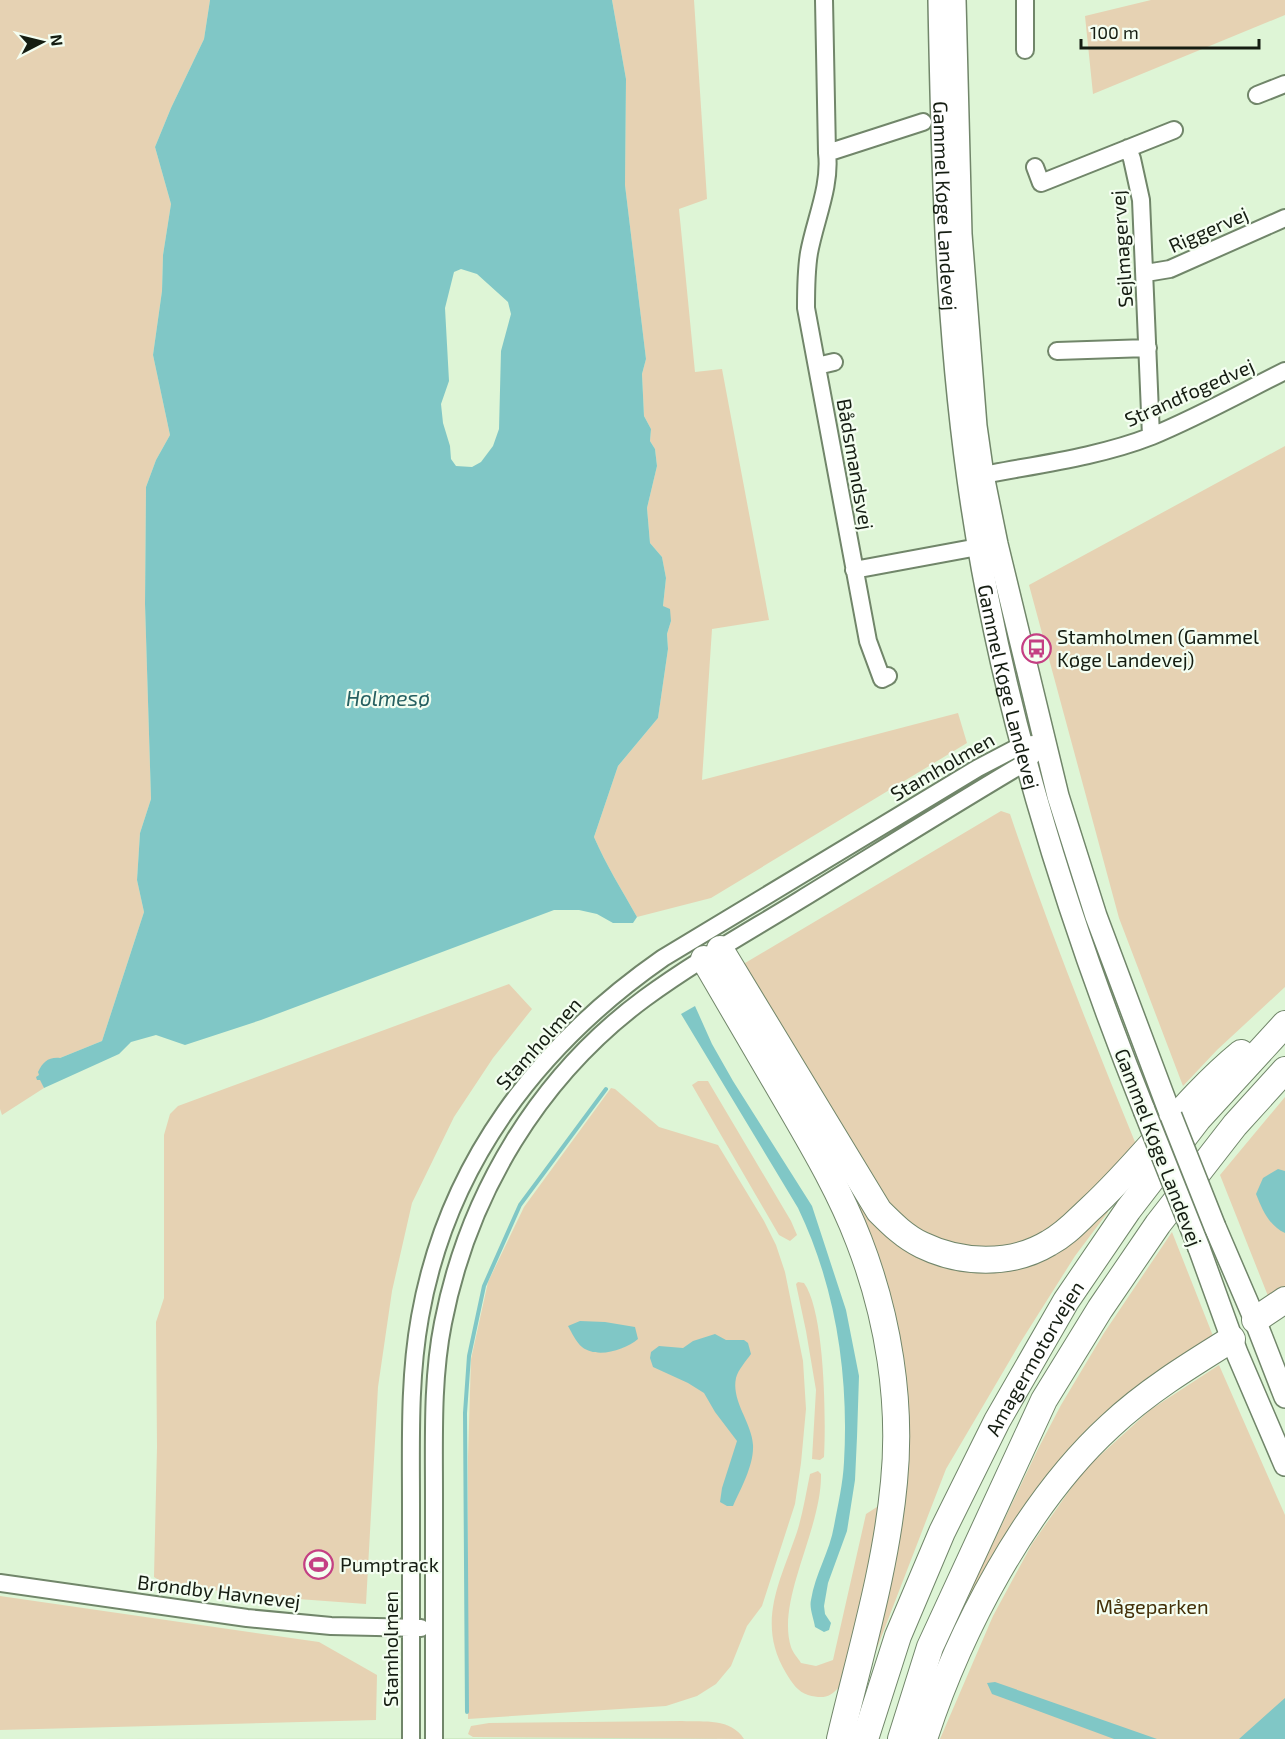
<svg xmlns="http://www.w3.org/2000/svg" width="1285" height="1739" viewBox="0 0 1285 1739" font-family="'Exo 2',sans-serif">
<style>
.built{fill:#ceeac4}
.green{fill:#e6d2b3}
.water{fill:#80c7c6;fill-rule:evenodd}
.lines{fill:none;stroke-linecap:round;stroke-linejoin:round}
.stream{stroke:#80c7c6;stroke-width:4}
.minor-casing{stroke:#71866a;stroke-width:20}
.major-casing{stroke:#71866a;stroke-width:24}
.highway-casing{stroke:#71866a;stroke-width:28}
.minor{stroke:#fff;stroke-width:16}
.major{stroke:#fff;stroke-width:21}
.highway{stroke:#fff;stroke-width:26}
.major-bridge-casing{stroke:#71866a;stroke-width:24;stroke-linecap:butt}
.major-bridge{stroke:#fff;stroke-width:21}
.labels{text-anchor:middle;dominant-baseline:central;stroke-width:4.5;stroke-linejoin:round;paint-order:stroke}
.street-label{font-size:20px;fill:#151d12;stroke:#f4fef1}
.poi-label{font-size:20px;fill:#151d12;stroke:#f4fef1;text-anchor:start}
.park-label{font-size:20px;fill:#432f07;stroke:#f4fef1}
.water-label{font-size:21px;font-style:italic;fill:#266061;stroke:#f4fef1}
</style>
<rect width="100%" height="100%" fill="#def5d6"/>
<path class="built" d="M717,1737V1739H96L452,1738Z"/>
<path class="green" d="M0,0H210L204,39L171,108L155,147L171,204L163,255L162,291L153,355L170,435L156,460L146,487L145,604L151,799L140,833L137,880L144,912L102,1041L60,1058H54L39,1075L44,1088L2,1115L0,1109Z
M612,0H694L707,199L679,209L695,372L722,369L769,620L712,629L702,780L958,713L967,743L711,898L637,917C622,890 606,865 594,837L618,766L658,718L668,649L667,634L671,621L663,606L666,578L662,557L650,543L647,508L657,466L655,449L650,441L651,429L644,416L642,374L646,359L625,185L626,79Z
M1151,0H1285V15L1093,94L1085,16Z
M1285,446V987L1217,1050L1183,1086L1119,918L1029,585Z
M1001,811L1010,814C1048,927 1092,1037 1137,1147L1065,1221L1037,1238L1005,1249L944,1248L881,1203L740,966Z
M725,974L867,1209L967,1267L1104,1207L1108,1212L1075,1256L1020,1343L946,1469L869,1669L897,1344Z
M509,984L532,1009L493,1058L454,1117L412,1203L392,1291L378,1387L366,1604L245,1595L162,1582L154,1577L157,1447L156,1322L164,1298V1135L170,1114L178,1106Z
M698,1081H708L791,1221L797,1235L790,1241L779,1235L692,1085Z
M611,1088L615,1089L659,1127L718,1145L764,1221L776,1245L785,1272L803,1361L806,1409L801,1463L795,1504L762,1606L747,1626L731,1666L716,1684L697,1696L666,1706L468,1719V1457L471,1359L488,1282L524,1207Z
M1285,1097V1293L1270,1301L1220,1175Z
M1172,1232L1215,1341L1095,1432L923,1715L965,1602L1038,1449L1061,1405L1104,1333Z
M798,1282L804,1283C825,1312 826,1419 824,1457L820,1460L812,1459L816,1390L806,1331L796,1284Z
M1219,1365L1285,1515V1739H940L993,1616L1032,1544L1083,1471L1150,1410Z
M818,1471L821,1474C822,1529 776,1600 791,1647C793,1653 798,1658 801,1663L816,1666L833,1660L866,1514L880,1505L872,1559L840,1686C830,1698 823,1699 808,1695C798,1692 792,1683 786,1673C756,1623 780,1582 797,1532C803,1513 806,1493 810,1474Z
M0,1596L319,1642L377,1675L376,1720L0,1730Z
M682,1721C704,1722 731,1718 744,1739L473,1737L468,1734L471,1726L489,1723Z"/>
<path class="water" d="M210,0H612L626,79L625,185L646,359L642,374L644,416L651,429L650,441L655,449L657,466L647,508L650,543L662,557L666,578L663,606L670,609L671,621L667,634L668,649L658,718L618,766L594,837C606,865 622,890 637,917L633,923H613L597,914L579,910H554L261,1020L185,1045L156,1035L131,1042L119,1054L44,1088L40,1080H37L36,1077L39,1075L38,1072C43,1062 48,1057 60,1058L102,1041L144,912L137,880L140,833L151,799L145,604L146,487L156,460L170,435L153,355L162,291L163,255L171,204L155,147L171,108L204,39ZM461,269L477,274L508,302L511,314L501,351L499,429L493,446L481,462L472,467L456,466L451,459L450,446L443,423L441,404L449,381L445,308L454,272Z
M695,1006L712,1044L733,1081L812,1206L846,1310L859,1376L857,1437L855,1480L847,1531L828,1583L824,1606L825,1614L831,1623L829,1630L824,1632L815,1627C814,1619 809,1608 811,1600C815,1574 830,1551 834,1526C838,1505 843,1483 844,1462C849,1376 836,1287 798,1208L681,1014Z
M1278,1169L1285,1171V1233C1269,1226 1262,1209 1256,1194L1263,1178Z
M580,1321L605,1322L635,1327L638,1339C625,1350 597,1359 582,1347C576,1342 572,1333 568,1326Z
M715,1334L726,1340H744L748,1343L751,1354C746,1361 738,1370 736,1378C731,1401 752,1423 753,1445C754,1465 741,1488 733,1506H727L720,1502L722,1488L737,1441L715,1412L704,1393L688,1383L653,1367L650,1358L651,1352L659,1346L683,1348L693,1341Z
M995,1682L1157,1739H1114L992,1694L987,1683Z
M1285,1698V1739H1239Z"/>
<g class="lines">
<path class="stream" d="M467,1712L465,1413L469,1356L484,1286L520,1205L606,1089"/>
<defs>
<path id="minor" d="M824,0L827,153L923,122
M1025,50V0
M1257,95L1285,84
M1128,148L1132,159L1141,200L1151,436
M827,153C831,186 815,220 809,253C806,271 806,289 806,308L868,641L882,679L888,676
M1035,167L1041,183L1174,130
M1146,273L1170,269L1285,218
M1057,351L1148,348
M817,366L834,362
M973,477C1032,465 1096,458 1152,436C1198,417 1241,393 1285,371
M854,570L989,545
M0,1583L247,1618L331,1626L421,1628
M411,1739C411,1660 411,1581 411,1503C411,1440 409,1378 420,1317C447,1164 538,1045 663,958L978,768L1022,745L1034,744
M434,1739C434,1657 434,1575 434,1493C434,1436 432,1378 443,1323C468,1194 539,1076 645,998C694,962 748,932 800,900C875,854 950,807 1026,762L1033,755"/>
<g id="major">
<path id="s1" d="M939,0C942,160 946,320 968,479C998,697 1063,907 1144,1110"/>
<path d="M955,0L961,234L976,426L983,475L997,544L1058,796L1096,916L1171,1116"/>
<path d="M1215,1227L1255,1320L1285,1397"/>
<path d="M1199,1248L1237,1353L1285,1465"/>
</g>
<g id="highway">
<path d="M720,949L879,1211C892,1224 905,1237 922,1245C961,1264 1011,1266 1049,1243C1066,1234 1077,1221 1091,1208C1144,1159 1185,1099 1241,1053"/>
<path d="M704,959C733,1009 762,1058 791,1108C816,1151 841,1194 859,1241C888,1316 902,1401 894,1482C886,1569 860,1654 840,1739"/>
<path d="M1255,1320L1285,1300"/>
<path id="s2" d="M865,1739L898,1636L942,1532L997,1421L1066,1301L1128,1210L1198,1119L1285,1024"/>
<path d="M901,1739L930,1647L1044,1400L1100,1309L1158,1224L1235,1125L1285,1070"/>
<path d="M924,1739C959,1631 1026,1503 1110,1426C1146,1392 1190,1365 1232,1339"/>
</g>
</defs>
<use href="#minor" class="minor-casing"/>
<use href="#major" class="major-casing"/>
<use href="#highway" class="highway-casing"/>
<use href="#minor" class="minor"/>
<use href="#major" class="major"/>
<use href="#highway" class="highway"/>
<defs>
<path id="major-bridge" d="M1144,1110L1199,1248
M1171,1116L1215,1227"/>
</defs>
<use href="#major-bridge" class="major-bridge-casing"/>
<use href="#major-bridge" class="major-bridge"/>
</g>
<defs>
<symbol id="bus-ring" viewBox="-11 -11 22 22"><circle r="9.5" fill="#f4fef1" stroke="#c43f83" stroke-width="1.5"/><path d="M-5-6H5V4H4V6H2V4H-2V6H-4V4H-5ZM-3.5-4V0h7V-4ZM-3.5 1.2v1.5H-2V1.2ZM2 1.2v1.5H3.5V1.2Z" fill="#c43f83"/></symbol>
<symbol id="stadium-ring" viewBox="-11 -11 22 22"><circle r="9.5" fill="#f4fef1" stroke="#c43f83" stroke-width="1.5"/><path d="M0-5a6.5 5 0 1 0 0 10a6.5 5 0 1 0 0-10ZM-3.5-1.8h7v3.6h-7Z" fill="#c43f83"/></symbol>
</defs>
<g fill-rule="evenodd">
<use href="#bus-ring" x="1020" y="632" width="33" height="33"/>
<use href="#stadium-ring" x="302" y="1548" width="33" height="33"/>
</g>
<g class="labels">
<g class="street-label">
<text stroke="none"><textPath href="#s1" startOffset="206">Gammel Køge Landevej</textPath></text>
<text transform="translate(1208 229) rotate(-24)">Riggervej</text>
<text transform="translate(1121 249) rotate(-94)">Sejlmagervej</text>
<text transform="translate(1189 392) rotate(-24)">Strandfogedvej</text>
<text transform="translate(856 464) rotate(80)">Bådsmandsvej</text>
<text stroke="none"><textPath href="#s1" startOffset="692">Gammel Køge Landevej</textPath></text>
<text transform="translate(942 766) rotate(-30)">Stamholmen</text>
<text transform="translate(538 1043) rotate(-48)">Stamholmen</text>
<text transform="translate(1159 1147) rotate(69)">Gammel Køge Landevej</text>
<text stroke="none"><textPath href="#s2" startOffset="418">Amagermotorvejen</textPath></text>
<text transform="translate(219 1591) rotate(7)">Brøndby Havnevej</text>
<text transform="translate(390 1649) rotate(-90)">Stamholmen</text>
</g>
<g class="poi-label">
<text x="1057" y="636">Stamholmen (Gammel<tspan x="1057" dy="23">Køge Landevej)</tspan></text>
<text x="340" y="1564">Pumptrack</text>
</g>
<g class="park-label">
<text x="1152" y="1606">Mågeparken</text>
</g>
<g class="water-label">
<text x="388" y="697">Holmesø</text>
</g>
</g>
<g transform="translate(42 42) rotate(83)" stroke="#f4fef1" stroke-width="4.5" paint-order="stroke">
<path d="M0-4.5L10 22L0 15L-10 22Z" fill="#151d12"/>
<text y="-9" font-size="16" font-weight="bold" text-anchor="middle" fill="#151d12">N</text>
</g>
<path d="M1081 39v9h178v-9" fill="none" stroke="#151d12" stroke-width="3"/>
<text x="1090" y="39" font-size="18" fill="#151d12" stroke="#f4fef1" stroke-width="4.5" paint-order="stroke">100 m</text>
</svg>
